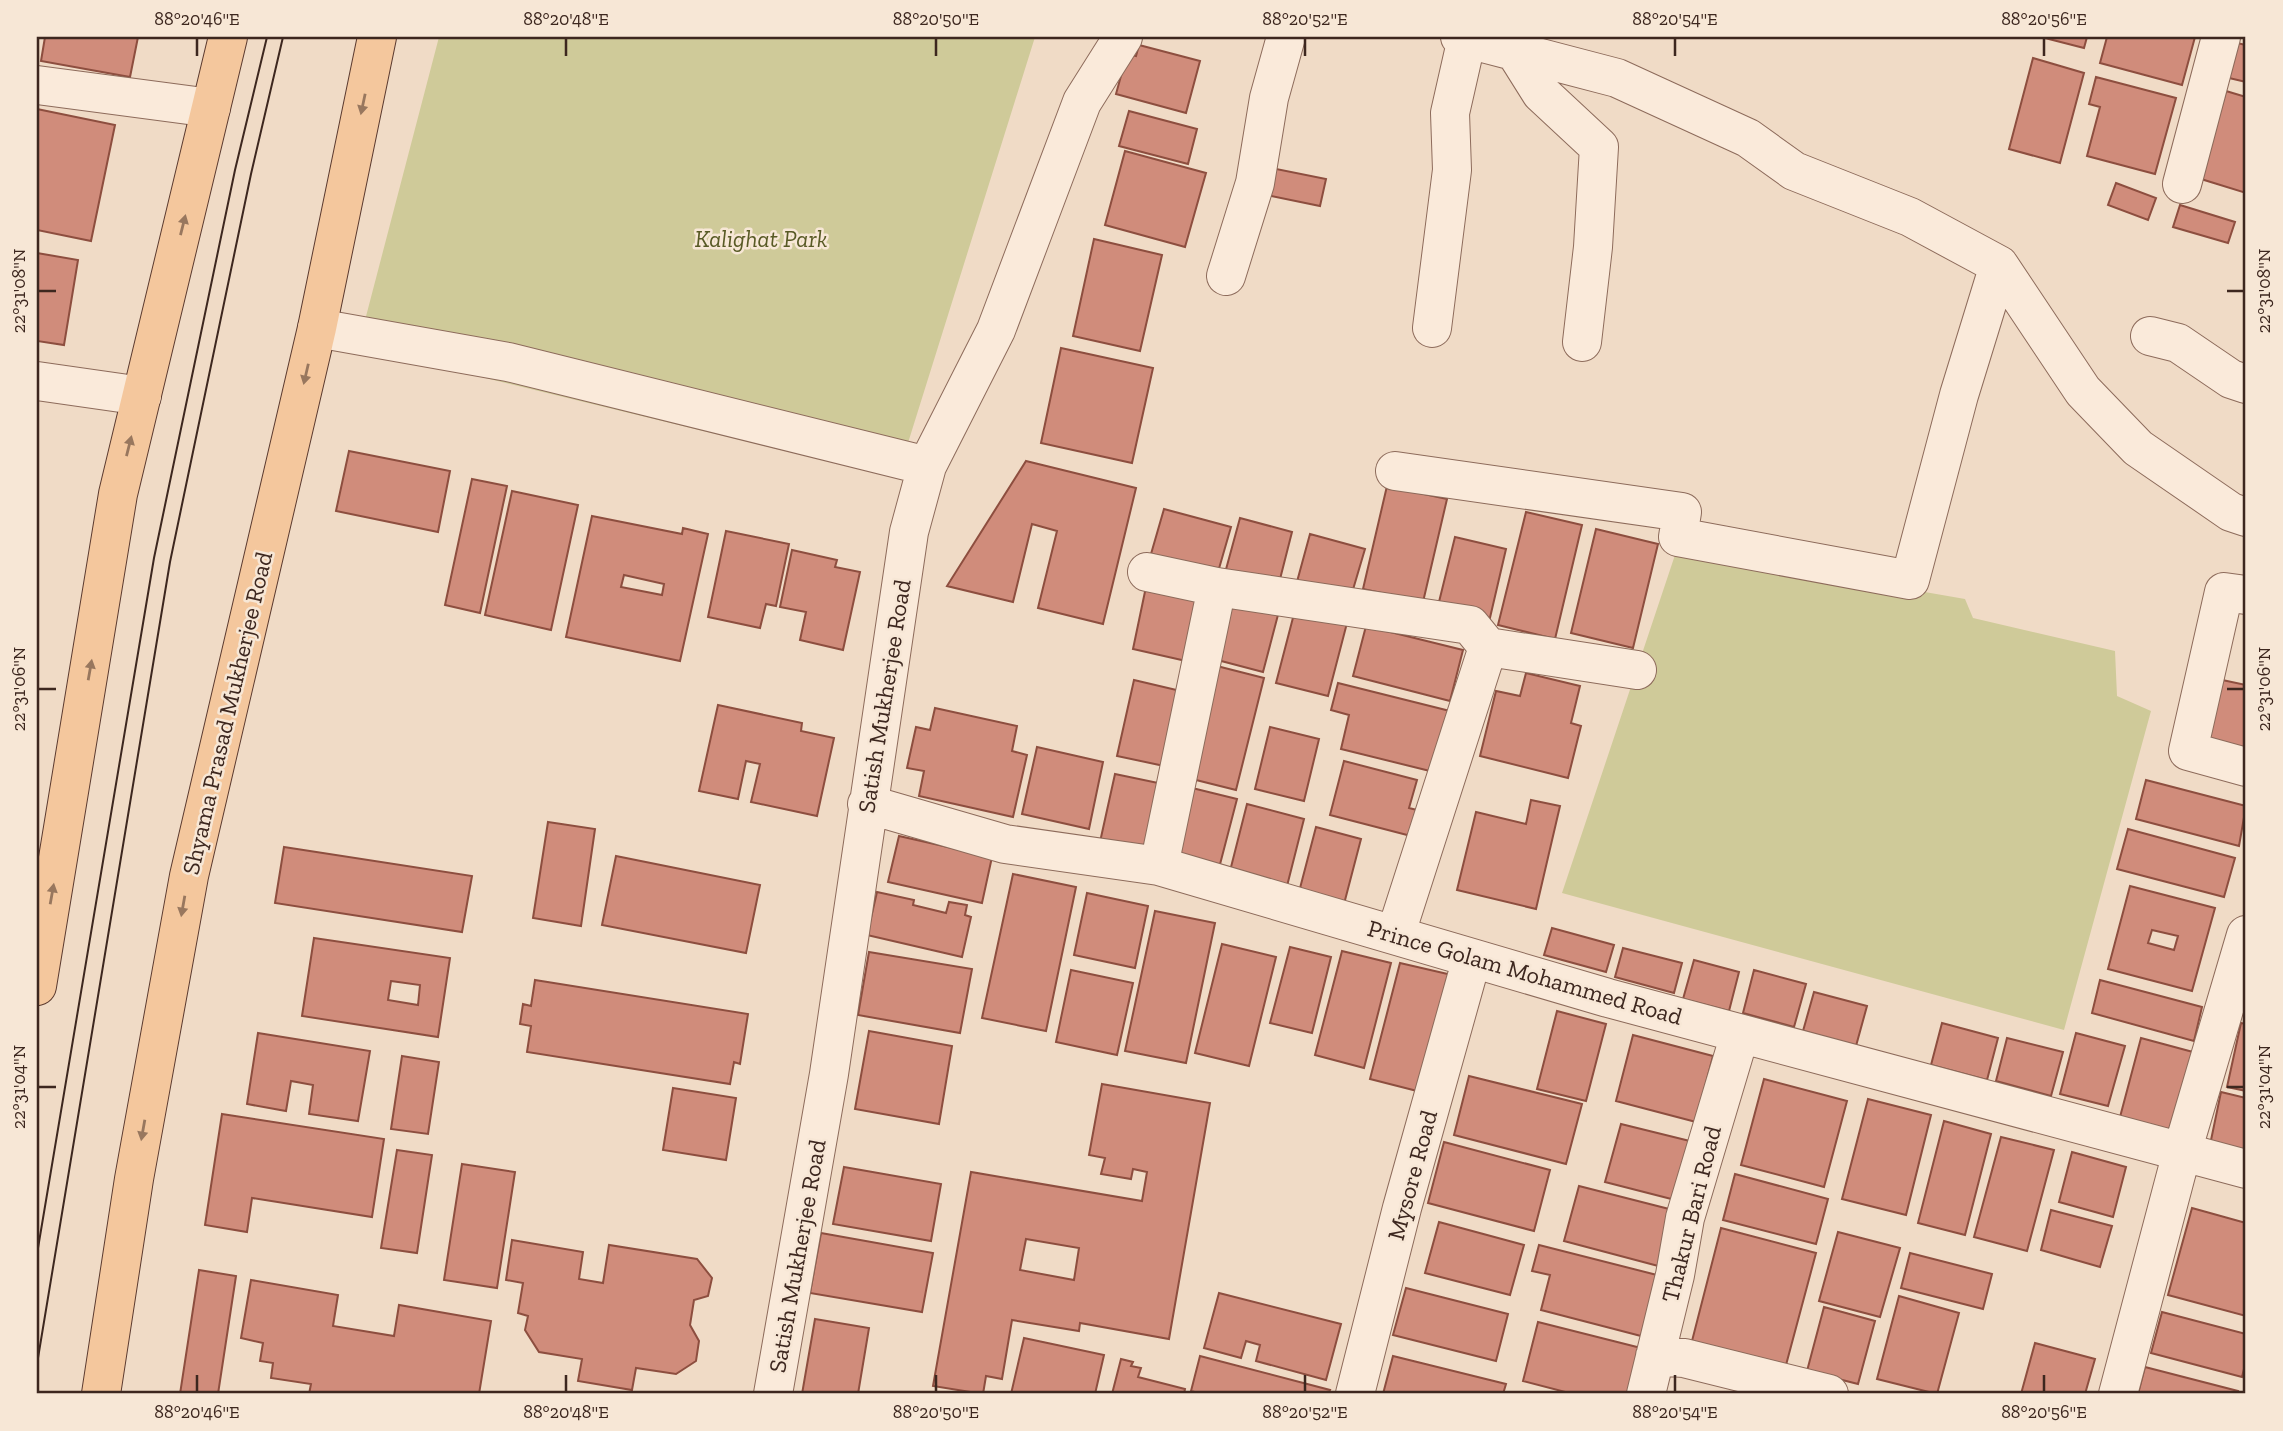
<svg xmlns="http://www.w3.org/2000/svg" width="2283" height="1431" viewBox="0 0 2283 1431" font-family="'Zilla Slab',serif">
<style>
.green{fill:#cfca99}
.building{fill:#d08c7b;stroke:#8d4e3f;stroke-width:2;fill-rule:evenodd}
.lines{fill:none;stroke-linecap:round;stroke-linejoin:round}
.minor-casing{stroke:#8d6b5b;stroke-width:40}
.primary-casing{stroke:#5b3a2f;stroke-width:40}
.minor{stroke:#faeada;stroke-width:38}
.primary{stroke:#f4c79d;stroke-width:38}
.tram{stroke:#3d271f;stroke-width:2}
.oneway{fill:#98775e}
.ticks{fill:none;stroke:#3d271f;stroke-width:2.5}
.labels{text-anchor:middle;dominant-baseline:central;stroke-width:5;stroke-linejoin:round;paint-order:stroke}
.park-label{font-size:24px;font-style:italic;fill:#585a25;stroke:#f7e7d6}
.street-label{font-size:24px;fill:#3d271f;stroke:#f7e7d6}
.neatline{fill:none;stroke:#3d271f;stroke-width:2.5}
.ticks-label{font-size:18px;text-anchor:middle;fill:#3d271f}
</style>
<rect width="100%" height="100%" fill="#f0dbc6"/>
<path class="green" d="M439,37H1035L897,478L358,347Z
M1677,549L1965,599L1973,618L2115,651L2117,696L2151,711L2064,1030L1562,893Z"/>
<path class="building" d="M45,37H138L130,77L41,61Z
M2041,37H2087L2084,48Z
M2107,37H2195L2182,85L2100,63Z
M2237,43L2246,45V82L2229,78Z
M1139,45L1200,61L1186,113L1116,94L1127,54L1136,56Z
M2033,58L2084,73L2060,163L2009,149Z
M2096,77L2176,98L2155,174L2087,156L2100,107L2089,104Z
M2226,91L2246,97V193L2201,179Z
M37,109L115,125L91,241L37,230Z
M1129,111L1197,129L1188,164L1119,146Z
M1125,151L1206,173L1185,247L1105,225Z
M1266,167L1326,179L1320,206L1261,194Z
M2116,183L2156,198L2148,220L2108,205Z
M2180,205L2235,222L2228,243L2173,227Z
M1094,239L1162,255L1140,351L1073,336Z
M37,253L78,260L64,345L37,341Z
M1061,348L1153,368L1132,463L1041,443Z
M349,451L450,471L438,532L336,511Z
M1026,461L1136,488L1103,624L1038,608L1057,531L1032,524L1013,602L947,586Z
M472,479L507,486L480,613L445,605Z
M1387,486L1447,499L1423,602L1363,589Z
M512,491L578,505L551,630L485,615Z
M1164,509L1231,527L1218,572L1151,554Z
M1526,512L1582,525L1555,639L1498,625Z
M592,516L682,534L683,528L708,534L680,661L566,637ZM624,575L664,584L662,595L621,587Z
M1240,518L1292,532L1278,587L1225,573Z
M1596,529L1658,544L1633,648L1571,633Z
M726,531L789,544L776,606L766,604L760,628L708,617Z
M1310,534L1365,549L1349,603L1295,589Z
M1455,537L1506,549L1489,622L1437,610Z
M792,550L837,560L835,567L860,572L843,650L800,640L806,612L780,607Z
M1147,582L1210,596L1195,663L1133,649Z
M1221,596L1279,611L1263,672L1206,657Z
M1295,610L1347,623L1328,696L1276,683Z
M1366,626L1463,650L1450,701L1353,676Z
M1209,664L1264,678L1236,790L1180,776Z
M1526,673L1580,686L1571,723L1581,726L1568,778L1480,756L1496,691L1520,696Z
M2213,678L2246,685V757L2200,747Z
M1134,680L1185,692L1169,767L1117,756Z
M1338,683L1450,711L1434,772L1341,749L1349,715L1331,710Z
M718,705L802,723L801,731L834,738L817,816L751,802L760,764L746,761L738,799L699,791Z
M935,708L1017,726L1012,751L1027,755L1013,817L919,796L924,771L907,768L916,727L930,730Z
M1270,727L1319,739L1304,801L1255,789Z
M1037,747L1103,762L1089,829L1022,814Z
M1344,761L1417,780L1409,808L1417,810L1411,836L1330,815Z
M1115,774L1163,784L1148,853L1100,842Z
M2146,780L2246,806L2239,846L2136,819Z
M1184,786L1237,799L1218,872L1165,858Z
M1531,800L1560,806L1536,909L1457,890L1476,812L1526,824Z
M1247,804L1304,819L1286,890L1229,875Z
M548,822L595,829L581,926L533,918Z
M1316,827L1361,839L1344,904L1299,892Z
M2128,829L2235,858L2224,897L2117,869Z
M899,836L992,857L982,903L888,882Z
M284,847L472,876L462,932L275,903Z
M616,856L760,885L746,953L602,925Z
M1013,874L1076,887L1046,1031L982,1018Z
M2130,886L2215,908L2192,991L2108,969ZM2152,930L2178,936L2174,950L2148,943Z
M877,892L914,900L913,905L946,913L949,902L967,905L965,915L971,917L962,957L867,935Z
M1087,893L1148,906L1135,968L1074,955Z
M1155,911L1215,923L1186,1063L1125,1051Z
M1552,928L1614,945L1606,972L1544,955Z
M314,938L450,958L438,1037L302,1016ZM391,981L420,985L418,1005L388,1000Z
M1222,944L1276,957L1249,1066L1195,1053Z
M1290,947L1331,957L1312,1033L1270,1023Z
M1623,948L1682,963L1674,993L1615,977Z
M1342,951L1391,963L1364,1068L1315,1055Z
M869,952L972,969L960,1033L858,1015Z
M1694,960L1739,972L1729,1011L1683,999Z
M1400,963L1452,975L1421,1092L1370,1079Z
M1071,970L1133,983L1117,1055L1056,1042Z
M1754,970L1806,984L1794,1027L1743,1013Z
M535,980L748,1014L740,1064L734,1062L730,1084L527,1052L531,1026L520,1024L523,1004L531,1006Z
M2100,980L2202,1007L2194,1041L2092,1013Z
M1814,992L1867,1006L1856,1046L1803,1031Z
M1557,1011L1606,1024L1586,1101L1537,1089Z
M1942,1023L1998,1038L1987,1080L1931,1065Z
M2241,1023L2246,1024V1091L2227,1087Z
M869,1031L952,1046L939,1124L855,1109Z
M258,1033L370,1051L358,1121L309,1114L313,1085L291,1081L286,1111L247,1104Z
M2076,1033L2125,1046L2108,1106L2060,1094Z
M1633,1035L1713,1056L1696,1122L1616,1101Z
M2007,1038L2063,1052L2051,1096L1996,1081Z
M2141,1038L2193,1052L2172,1131L2120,1117Z
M402,1056L439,1062L428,1134L391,1129Z
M1469,1076L1582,1104L1566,1164L1454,1135Z
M1764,1079L1847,1101L1824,1187L1741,1165Z
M1102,1084L1210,1103L1169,1339L1080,1323L1079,1331L1012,1320L1002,1379L986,1376L983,1394L933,1386L971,1172L1142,1201L1147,1172L1133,1169L1131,1179L1101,1174L1105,1158L1089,1155ZM1026,1239L1079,1248L1074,1280L1020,1270Z
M673,1088L736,1098L726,1160L663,1150Z
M2221,1092L2246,1098V1153L2210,1145Z
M1868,1099L1931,1115L1906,1215L1842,1199Z
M222,1114L384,1139L372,1217L252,1198L247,1232L205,1225Z
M1944,1121L1991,1134L1965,1235L1918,1223Z
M1621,1124L1702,1144L1687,1203L1605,1182Z
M2001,1137L2054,1150L2027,1251L1974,1237Z
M1444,1142L1550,1170L1534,1231L1428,1203Z
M397,1150L432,1155L417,1253L381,1248Z
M2072,1152L2126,1167L2113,1217L2059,1202Z
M462,1164L515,1172L497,1288L444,1280Z
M844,1167L941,1184L931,1241L833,1224Z
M1735,1174L1828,1199L1816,1244L1723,1220Z
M1579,1186L1677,1211L1662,1267L1564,1241Z
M2192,1208L2246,1223V1316L2168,1295Z
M2051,1210L2112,1226L2100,1267L2041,1250Z
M1439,1222L1524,1245L1510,1295L1425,1273Z
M1721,1228L1816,1253L1786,1365L1692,1341Z
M1838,1232L1900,1248L1880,1317L1819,1301Z
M821,1233L933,1253L922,1312L810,1293Z
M512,1240L583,1252L579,1279L603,1283L609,1245L697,1259L712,1278L708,1296L694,1300L690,1325L699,1341L696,1361L676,1374L636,1368L632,1390L578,1381L582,1359L539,1352L525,1330L528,1316L518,1313L523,1283L506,1280Z
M1539,1245L1657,1275L1641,1336L1541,1310L1550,1275L1532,1271Z
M1910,1253L1992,1274L1983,1309L1901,1288Z
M199,1270L236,1276L218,1394H180Z
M251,1280L338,1295L333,1326L394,1336L399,1305L491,1321L479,1394H309L311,1384L271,1378L273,1363L260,1361L263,1343L241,1338Z
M1406,1288L1508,1314L1496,1361L1393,1335Z
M1219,1293L1341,1324L1326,1380L1256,1361L1260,1345L1246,1341L1241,1358L1204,1348Z
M1899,1296L1959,1313L1937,1394L1877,1379Z
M1824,1307L1875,1321L1858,1384L1807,1371Z
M2162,1312L2246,1334V1361L2242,1377L2151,1353Z
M815,1319L869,1328L858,1394H802Z
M1538,1322L1641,1348L1630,1394H1573L1523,1381Z
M1024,1338L1104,1355L1095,1394H1011Z
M2035,1343L2095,1359L2085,1394H2021Z
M1200,1356L1330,1390L1328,1394H1202L1191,1391Z
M1393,1356L1506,1384L1503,1394H1383Z
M1121,1359L1133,1362L1131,1366L1141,1368L1138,1377L1185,1389L1184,1394H1112Z
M2145,1367L2238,1391L2237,1394H2138Z"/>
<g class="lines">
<defs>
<path id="minor" d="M1460,37L1617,78L1748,138L1794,171L1910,217L1999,265L2083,391L2138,448L2231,512L2246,517
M1514,50L1541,93L1599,147L1593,247L1582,342
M37,85L211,108
M2182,184L2221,37
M1226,276L1255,183L1269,98L1286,37
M317,328L508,362L927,466
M1432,328L1452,170L1450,113L1467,38
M2150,336L2178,343L2231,379L2246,384
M37,381L142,396
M1395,471L1682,512L1678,537L1910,580L1959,395L1999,265
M1147,572L1217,587L1470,625L1488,647
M2246,595L2224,592L2188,751L2246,767
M867,804L1005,844L1159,866L1608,998L2246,1169
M1159,866L1217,587
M1396,933L1488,647L1637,670
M1655,1356L1684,1358L1829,1394
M773,1394L829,1074L909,532L927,466L996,330L1082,102L1123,37
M1355,1394L1402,1208L1472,958
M1646,1394L1675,1275L1685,1218L1740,1034
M2118,1394L2182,1152L2246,935"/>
<path id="primary" d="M37,986L118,494L228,37
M101,1394L134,1179L189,876L317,328L377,37"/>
</defs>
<use href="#minor" class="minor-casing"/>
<use href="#primary" class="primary-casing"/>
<use href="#minor" class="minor"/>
<use href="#primary" class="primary"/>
<path class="tram" d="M37,1254L154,558L235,170L267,37
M37,1364L170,562L251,174L283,37"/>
</g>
<defs><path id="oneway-solid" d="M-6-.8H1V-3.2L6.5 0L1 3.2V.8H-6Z" transform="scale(1.75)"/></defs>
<g class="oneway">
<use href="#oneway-solid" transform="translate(363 104) rotate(102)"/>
<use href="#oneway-solid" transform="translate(183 225) rotate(-76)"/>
<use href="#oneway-solid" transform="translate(306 374) rotate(103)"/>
<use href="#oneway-solid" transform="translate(129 446) rotate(-76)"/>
<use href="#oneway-solid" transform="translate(90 670) rotate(-80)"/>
<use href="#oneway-solid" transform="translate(52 894) rotate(-80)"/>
<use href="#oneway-solid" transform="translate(183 906) rotate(100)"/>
<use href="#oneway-solid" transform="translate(143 1130) rotate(100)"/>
</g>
<path class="ticks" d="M197,38V56M566,38V56M936,38V56M1305,38V56M1675,38V56M2044,38V56M38,291H56M2227,291H2244M38,689H56M2227,689H2244M38,1087H56M2227,1087H2244M197,1375V1392M566,1375V1392M936,1375V1392M1305,1375V1392M1675,1375V1392M2044,1375V1392"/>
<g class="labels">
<g class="park-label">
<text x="761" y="238">Kalighat Park</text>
</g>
<g class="street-label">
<text transform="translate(884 696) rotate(-81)">Satish Mukherjee Road</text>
<text transform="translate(227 713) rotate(-77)">Shyama Prasad Mukherjee Road</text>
<text transform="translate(1525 972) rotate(16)">Prince Golam Mohammed Road</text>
<text transform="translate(1412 1175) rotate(-75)">Mysore Road</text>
<text transform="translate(1691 1214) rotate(-76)">Thakur Bari Road</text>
<text transform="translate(797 1256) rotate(-80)">Satish Mukherjee Road</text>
</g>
</g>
<rect width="2283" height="1431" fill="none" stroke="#f7e7d6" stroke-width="77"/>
<rect x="38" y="38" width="2206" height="1354" class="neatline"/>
<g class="ticks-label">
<text x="197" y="25">88°20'46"E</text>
<text x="566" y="25">88°20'48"E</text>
<text x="936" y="25">88°20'50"E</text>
<text x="1305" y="25">88°20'52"E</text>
<text x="1675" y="25">88°20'54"E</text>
<text x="2044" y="25">88°20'56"E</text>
<text transform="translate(19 291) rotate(-90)" y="6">22°31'08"N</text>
<text transform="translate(2264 291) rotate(-90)" y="6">22°31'08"N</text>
<text transform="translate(19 689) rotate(-90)" y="6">22°31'06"N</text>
<text transform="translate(2264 689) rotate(-90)" y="6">22°31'06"N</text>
<text transform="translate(19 1087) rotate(-90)" y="6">22°31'04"N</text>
<text transform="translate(2264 1087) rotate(-90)" y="6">22°31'04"N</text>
<text x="197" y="1418">88°20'46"E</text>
<text x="566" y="1418">88°20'48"E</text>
<text x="936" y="1418">88°20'50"E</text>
<text x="1305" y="1418">88°20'52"E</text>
<text x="1675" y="1418">88°20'54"E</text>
<text x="2044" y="1418">88°20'56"E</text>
</g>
</svg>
